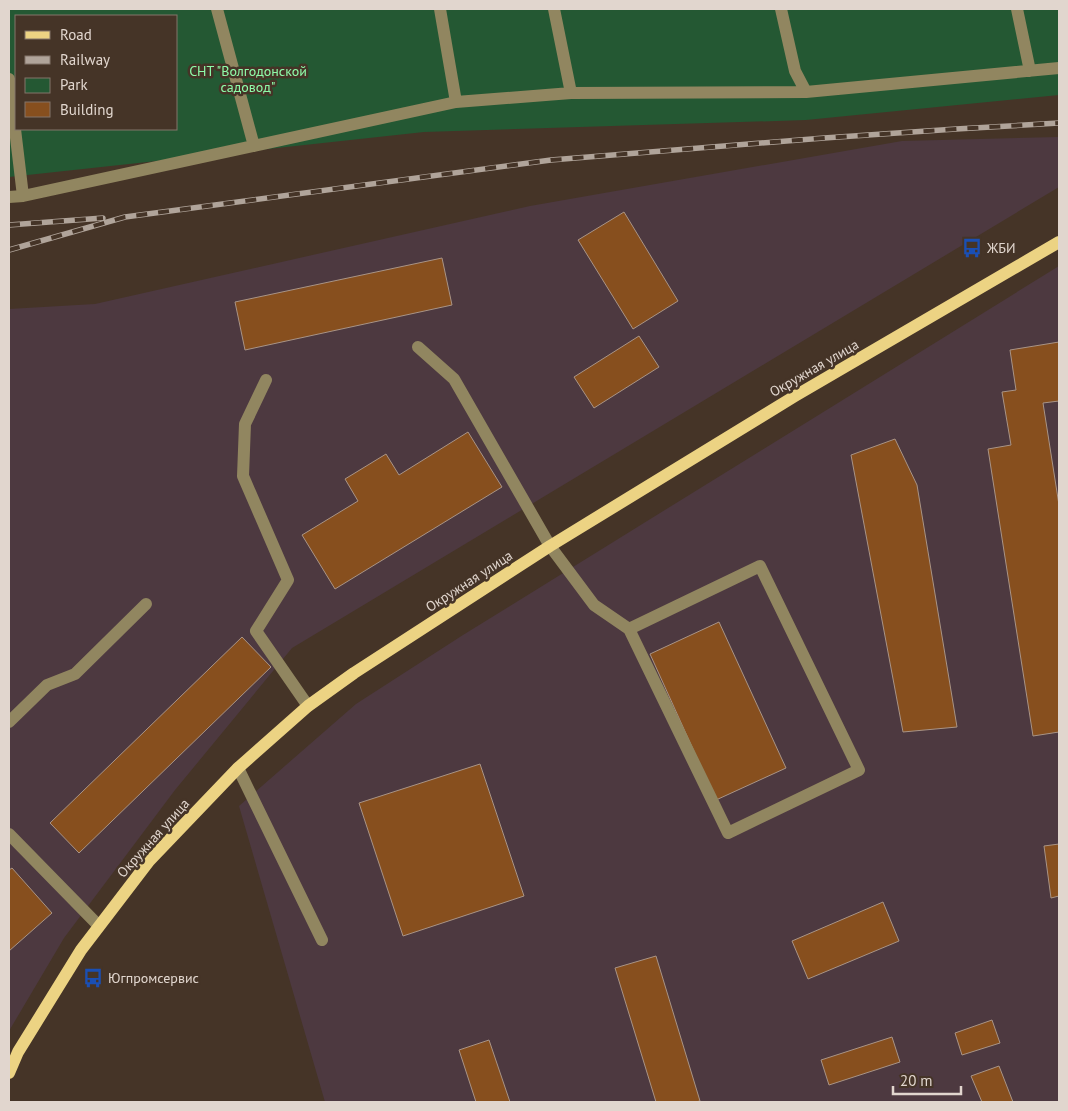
<svg xmlns="http://www.w3.org/2000/svg" width="1068" height="1111" viewBox="0 0 1068 1111" font-family="'PT Sans',sans-serif">
<style>
.industrial{fill:#4d3940}
.green{fill:#245833;fill-rule:evenodd}
.building{fill:#874f1e;stroke:#a99486}
.lines{fill:none;stroke-linecap:round;stroke-linejoin:round}
.minor{stroke:#918660;stroke-width:12}
.major{stroke:#ecd383;stroke-width:12}
.rail-casing{stroke:#b0a49a;stroke-width:5.5}
.rail{stroke:#453427;stroke-width:4;stroke-dasharray:11;stroke-linecap:butt}
.labels{text-anchor:middle;dominant-baseline:central;stroke-width:5;stroke-linejoin:round;paint-order:stroke}
.park-label{font-size:14px;fill:#8efba9;stroke:#453427}
.poi-label{font-size:14px;fill:#e1d6ce;stroke:#453427;text-anchor:start}
.street-label{font-size:14px;fill:#e1d6ce;stroke:#453427}
</style>
<rect width="100%" height="100%" fill="#453427"/>
<path class="industrial" d="M1059,137V187L292,648L175,790L64,938L9,1031V309L95,304L530,206L902,141Z
M1059,266V1102H325L239,806L356,704L463,635Z"/>
<path class="green" d="M9,9H1059V95L806,120L424,132L9,177ZM16,16H176V129H16Z"/>
<path class="building" d="M624,212L678,301L633,329L578,240Z
M442,258L452,305L245,350L235,302Z
M639,336L659,367L594,408L574,377Z
M1059,342V401L1043,403L1059,505V732L1033,736L988,449L1011,445L1002,392L1016,390L1010,350Z
M468,432L502,487L335,589L302,535L358,501L345,479L386,454L399,475Z
M895,439L917,485L957,727L903,732L851,455Z
M719,622L786,768L716,800L650,654Z
M242,637L271,667L79,853L50,823Z
M480,764L524,896L403,936L359,803Z
M1059,844V896L1051,898L1044,846Z
M12,868L52,913L9,951V870Z
M883,902L899,941L808,979L792,941Z
M656,956L700,1101L695,1102H656L615,968Z
M992,1020L1000,1043L962,1055L955,1033Z
M892,1037L900,1062L829,1085L821,1060Z
M489,1040L510,1102H476L459,1050Z
M999,1066L1013,1102H982L971,1076Z"/>
<g class="lines">
<path class="minor" d="M217,9L254,146
M440,9L456,102
M554,9L571,93
M781,9L795,71L806,92L1059,68
M1017,9L1030,71
M9,79L23,196
M9,197L23,196L456,102L571,93L806,92
M418,347L454,379L550,546L594,605L629,629L728,833L859,770L760,566L629,629
M266,380L245,424L243,476L288,580L256,631L308,706
M9,722L47,685L75,674L146,604
M238,768L322,940
M9,834L99,926"/>
<path class="major" d="M9,1073L18,1052L81,950L149,861L238,768L308,706L354,673L550,546L795,396L1059,242"/>
<defs>
<path id="rail" d="M9,225L103,218
M9,250L125,217L551,160L824,138L956,129L1059,123"/>
</defs>
<use href="#rail" class="rail-casing"/>
<use href="#rail" class="rail"/>
</g>
<defs>
<symbol id="bus-bare" viewBox="-9 -9 18 18"><path d="M-5-6H5V4H4V6H2V4H-2V6H-4V4H-5ZM-3.5-4V0h7V-4ZM-3.5 1.2v1.5H-2V1.2ZM2 1.2v1.5H3.5V1.2Z" fill="#1a4fb4" stroke="#453427" stroke-width="2.5" paint-order="stroke"/></symbol>
</defs>
<g fill-rule="evenodd">
<use href="#bus-bare" x="958" y="234" width="28" height="28"/>
<use href="#bus-bare" x="79" y="964" width="28" height="28"/>
</g>
<g class="labels">
<g class="park-label">
<text x="248" y="71">СНТ "Волгодонской<tspan x="248" dy="16">садовод"</tspan></text>
</g>
<g class="poi-label">
<text x="987" y="248">ЖБИ</text>
<text x="108" y="978">Югпромсервис</text>
</g>
<g class="street-label">
<text transform="translate(814 368) rotate(-30)">Окружная улица</text>
<text transform="translate(469 581) rotate(-33)">Окружная улица</text>
<text transform="translate(153 838) rotate(-48)">Окружная улица</text>
</g>
</g>
<rect width="1068" height="1111" fill="none" stroke="#e1d6ce" stroke-width="20"/>
<rect x="15" y="15" width="162" height="115" fill="#453427" stroke="#83756a"/>
<rect x="25" y="31" width="25" height="8" fill="#ecd383" stroke="#83756a"/>
<text x="60" y="40" font-size="15" fill="#e1d6ce">Road</text>
<rect x="25" y="56" width="25" height="8" fill="#b0a49a" stroke="#83756a"/>
<text x="60" y="65" font-size="15" fill="#e1d6ce">Railway</text>
<rect x="25" y="78" width="25" height="15" fill="#245833" stroke="#83756a"/>
<text x="60" y="90" font-size="15" fill="#e1d6ce">Park</text>
<rect x="25" y="102" width="25" height="15" fill="#874f1e" stroke="#83756a"/>
<text x="60" y="115" font-size="15" fill="#e1d6ce">Building</text>
<path d="M893 1086v8h68v-8" fill="none" stroke="#e1d6ce" stroke-width="2.5"/>
<text x="900" y="1086" font-size="15" fill="#e1d6ce" stroke="#453427" stroke-width="4" paint-order="stroke">20 m</text>
</svg>
